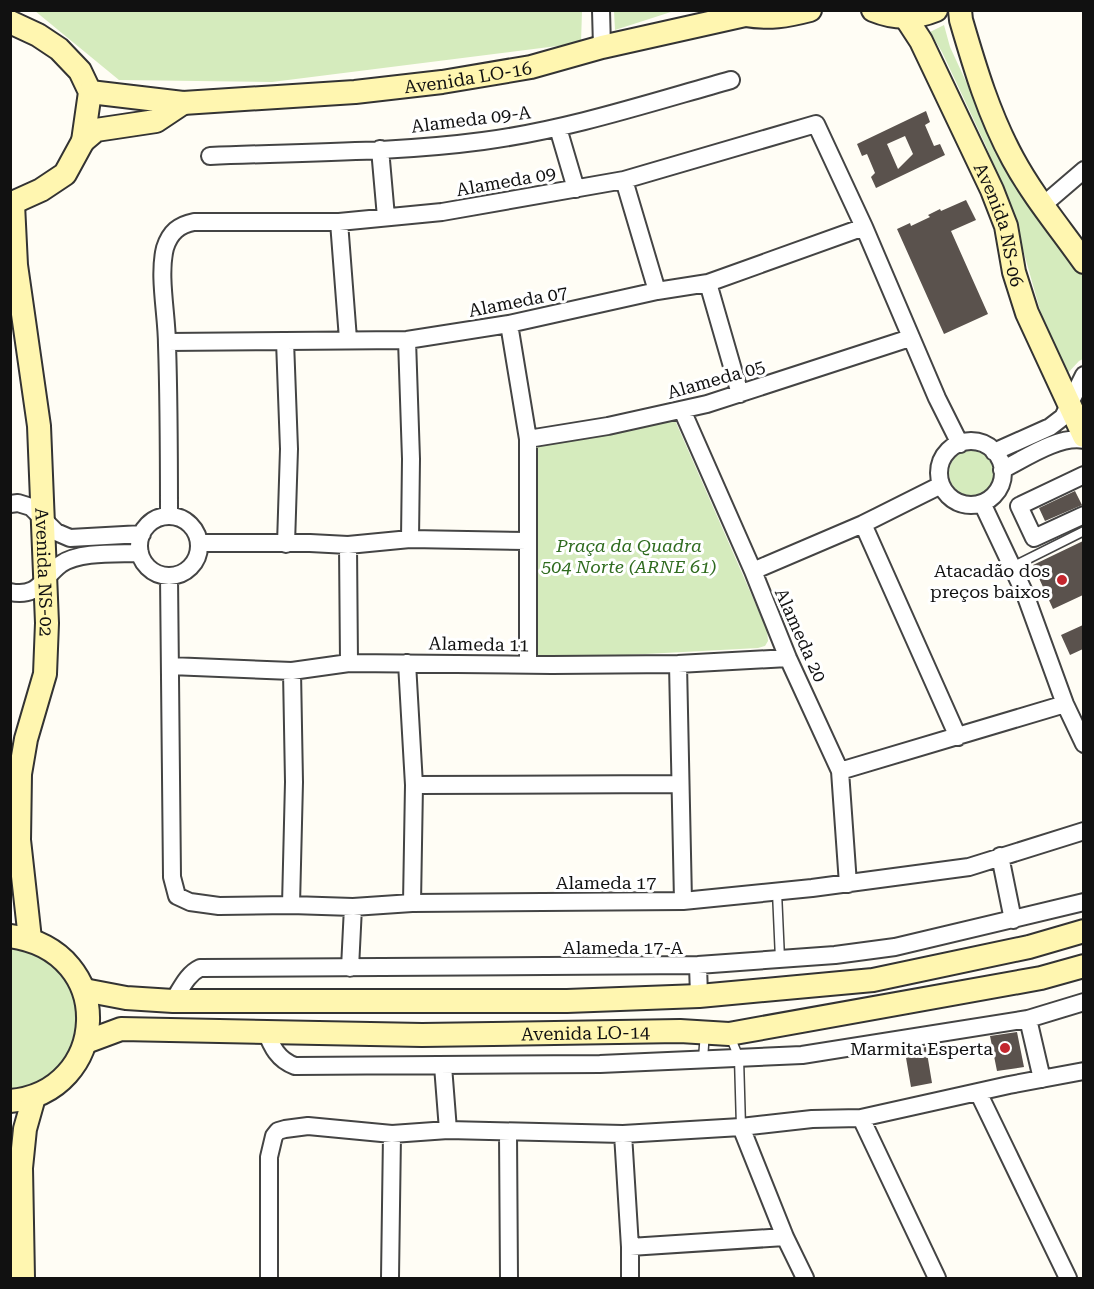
<svg xmlns="http://www.w3.org/2000/svg" width="1094" height="1289" viewBox="0 0 1094 1289" font-family="'Roboto Serif',serif">
<style>
.green{fill:#d5ebbd}
.building{fill:#5a524d;fill-rule:evenodd}
.lines{fill:none;stroke-linecap:round;stroke-linejoin:round}
.lane-casing{stroke:#444;stroke-width:11}
.street-casing{stroke:#444;stroke-width:20}
.secondary-casing{stroke:#333;stroke-width:26}
.lane{stroke:#fff;stroke-width:8}
.street{stroke:#fff;stroke-width:16}
.secondary{stroke:#fff6b0;stroke-width:22}
.poi-dot{fill:#c4262e;stroke:#fff;stroke-width:2}
.labels{text-anchor:middle;dominant-baseline:central;stroke-width:6;stroke-linejoin:round;paint-order:stroke}
.street-label{font-size:18px;fill:#111;stroke:#fff}
.park-label{font-size:18px;font-style:italic;fill:#2f6b1f;stroke:#fff}
.poi-label{font-size:18px;fill:#111;stroke:#fff;text-anchor:end}
</style>
<rect width="100%" height="100%" fill="#fffdf5"/>
<path class="green" d="M35,11H582L581,43L272,82L119,80Z
M614,11V10L674,11L615,30Z
M944,25L950,47L994,142L1028,200L1083,275V359L1079,361L1067,374L1044,324L1014,218L986,146L942,52L930,32Z
M674,418L767,630L768,641L765,646L758,648L533,660L532,445Z
M949 473a23 23 0 1 1 46 0a23 23 0 1 1-46 0Z
M10,944L36,948L77,990L82,1019L76,1048L60,1073L10,1094Z"/>
<path class="building" d="M926,111L930,122L925,125L934,146L940,144L945,155L876,188L871,177L875,173L867,154L862,156L857,144ZM905,136L913,154L898,169L887,144Z
M966,200L976,220L951,231L988,314L944,334L897,229L910,223L911,226L930,217L928,215L940,209L941,211Z
M1075,491L1082,505L1045,521L1039,508Z
M1083,541V595L1053,609L1033,565Z
M1083,625V649L1070,655L1061,635Z
M1017,1032L1024,1067L997,1071L990,1036Z
M926,1047L932,1083L911,1087L905,1052Z"/>
<g class="lines">
<defs>
<path id="lane" d="M1012,567L1084,531
M777,892L780,959
M730,1036L739,1058L741,1127
M703,1059L705,1032"/>
<path id="street" d="M601,10L602,47
M558,128L576,189
M380,149L386,217
M210,156C300,152 393,153 483,141C567,130 649,103 731,80
M624,180L657,291
M1042,206L1084,170
M339,222L348,339
M708,283L740,394
M509,324L528,439V664
M407,340L411,459L410,539
M285,341L289,449L286,544
M167,342L407,340L509,324L657,291L708,283L864,227
M682,410L753,571L788,658L840,771L848,884
M528,439L608,426L707,404L910,338
M939 473a32 32 0 1 1 64 0a32 32 0 1 1-64 0Z
M994,452L1050,427L1063,417L1084,375
M1002,470C1024,459 1059,435 1084,440
M1084,475L1019,506L1034,538L1084,515
M982,503L1025,594L1065,704L1084,744
M10,504L18,503L31,507L56,532L70,538L142,534
M169,516C169,459 169,402 167,345C167,315 158,276 165,248C170,232 179,225 194,222H339L442,212L624,180L816,124L864,227L937,398L960,444
M139 546a30 30 0 1 1 60 0a30 30 0 1 1-60 0Z
M863,524L958,737
M199,543H310L348,545L410,539L527,541
M348,545L349,663
M753,571L863,524L941,485
M169,576L172,877L177,896L190,902L219,906L291,905L353,907L412,903L683,901L812,888L969,867L1084,831
M10,592C39,598 42,578 61,564C80,551 117,554 140,553
M407,663L414,785L412,903
M678,664L683,901
M170,666L292,671L349,663L552,665L678,664L788,658
M840,771L1065,704
M414,785L679,784
M1000,856L1013,920
M291,905L294,782L292,671
M698,965L699,996
M350,968L353,907
M173,1001C181,989 187,974 200,968L698,965L835,955L895,947L1084,902
M1028,1019L1042,1079
M265,1030C272,1047 278,1060 295,1066L600,1064L802,1055L1028,1019L1084,1002
M443,1066L448,1130
M978,1092L1068,1278
M861,1118L937,1278
M741,1127L785,1237L805,1278
M508,1133L509,1278
M623,1134L630,1247V1278
M630,1247L785,1237
M269,1278V1157L274,1136L278,1131L285,1129L308,1126L392,1134L448,1130L623,1134L741,1127L812,1119L861,1118L1009,1085L1084,1071
M390,1278L392,1134"/>
<g id="secondary">
<path d="M873,10C895,19 914,19 936,10"/>
<path d="M960,10L961,20C975,68 989,115 1013,159C1033,196 1060,228 1084,262"/>
<path d="M745,15C769,19 787,16 810,10"/>
<path id="s1" d="M906,18L921,41L992,190L1006,226L1014,272L1027,313L1084,436"/>
<path d="M10,22L38,35L59,49L80,71L90,92L83,141L65,174L41,190L10,204"/>
<path id="s2" d="M90,92L183,103L355,92L442,82L531,67L602,47L745,15L753,10"/>
<path d="M83,141L96,130L156,121L183,103"/>
<path id="s3" d="M13,204L16,265L39,426L47,623L45,674L26,739L20,774L19,840L30,939"/>
<path d="M10,936C119,951 109,1093 10,1101"/>
<path d="M84,990L126,998L173,1001H567L699,996L873,980L1029,947L1084,931"/>
<path id="s4" d="M86,1042L121,1029L422,1035L680,1031L729,1034L1041,978L1084,966"/>
<path d="M23,1278L21,1168L25,1129L34,1097"/>
</g>
</defs>
<use href="#lane" class="lane-casing"/>
<use href="#street" class="street-casing"/>
<use href="#secondary" class="secondary-casing"/>
<use href="#lane" class="lane"/>
<use href="#street" class="street"/>
<use href="#secondary" class="secondary"/>
</g>
<g class="poi-dot">
<circle cx="1062" cy="580" r="6"/>
<circle cx="1005" cy="1048" r="6"/>
</g>
<g class="labels">
<g class="street-label">
<text stroke="none"><textPath href="#s2" startOffset="380">Avenida LO-16</textPath></text>
<text transform="translate(471 119) rotate(-7)">Alameda 09-A</text>
<text transform="translate(506 181) rotate(-10)">Alameda 09</text>
<text stroke="none"><textPath href="#s1" startOffset="228">Avenida NS-06</textPath></text>
<text transform="translate(518 301) rotate(-11)">Alameda 07</text>
<text transform="translate(716 379) rotate(-16)">Alameda 05</text>
<text stroke="none"><textPath href="#s3" startOffset="370">Avenida NS-02</textPath></text>
<text transform="translate(801 635) rotate(66)">Alameda 20</text>
<text transform="translate(479 644) rotate(1)">Alameda 11</text>
<text x="606" y="882">Alameda 17</text>
<text x="623" y="947">Alameda 17-A</text>
<text stroke="none"><textPath href="#s4" startOffset="502">Avenida LO-14</textPath></text>
</g>
<g class="park-label">
<text x="629" y="545">Praça da Quadra<tspan x="629" dy="21">504 Norte (ARNE 61)</tspan></text>
</g>
<g class="poi-label">
<text x="1050" y="570">Atacadão dos<tspan x="1050" dy="21">preços baixos</tspan></text>
<text x="993" y="1048">Marmita Esperta</text>
</g>
</g>
<rect width="1094" height="1289" fill="none" stroke="#111111" stroke-width="24"/>
</svg>
